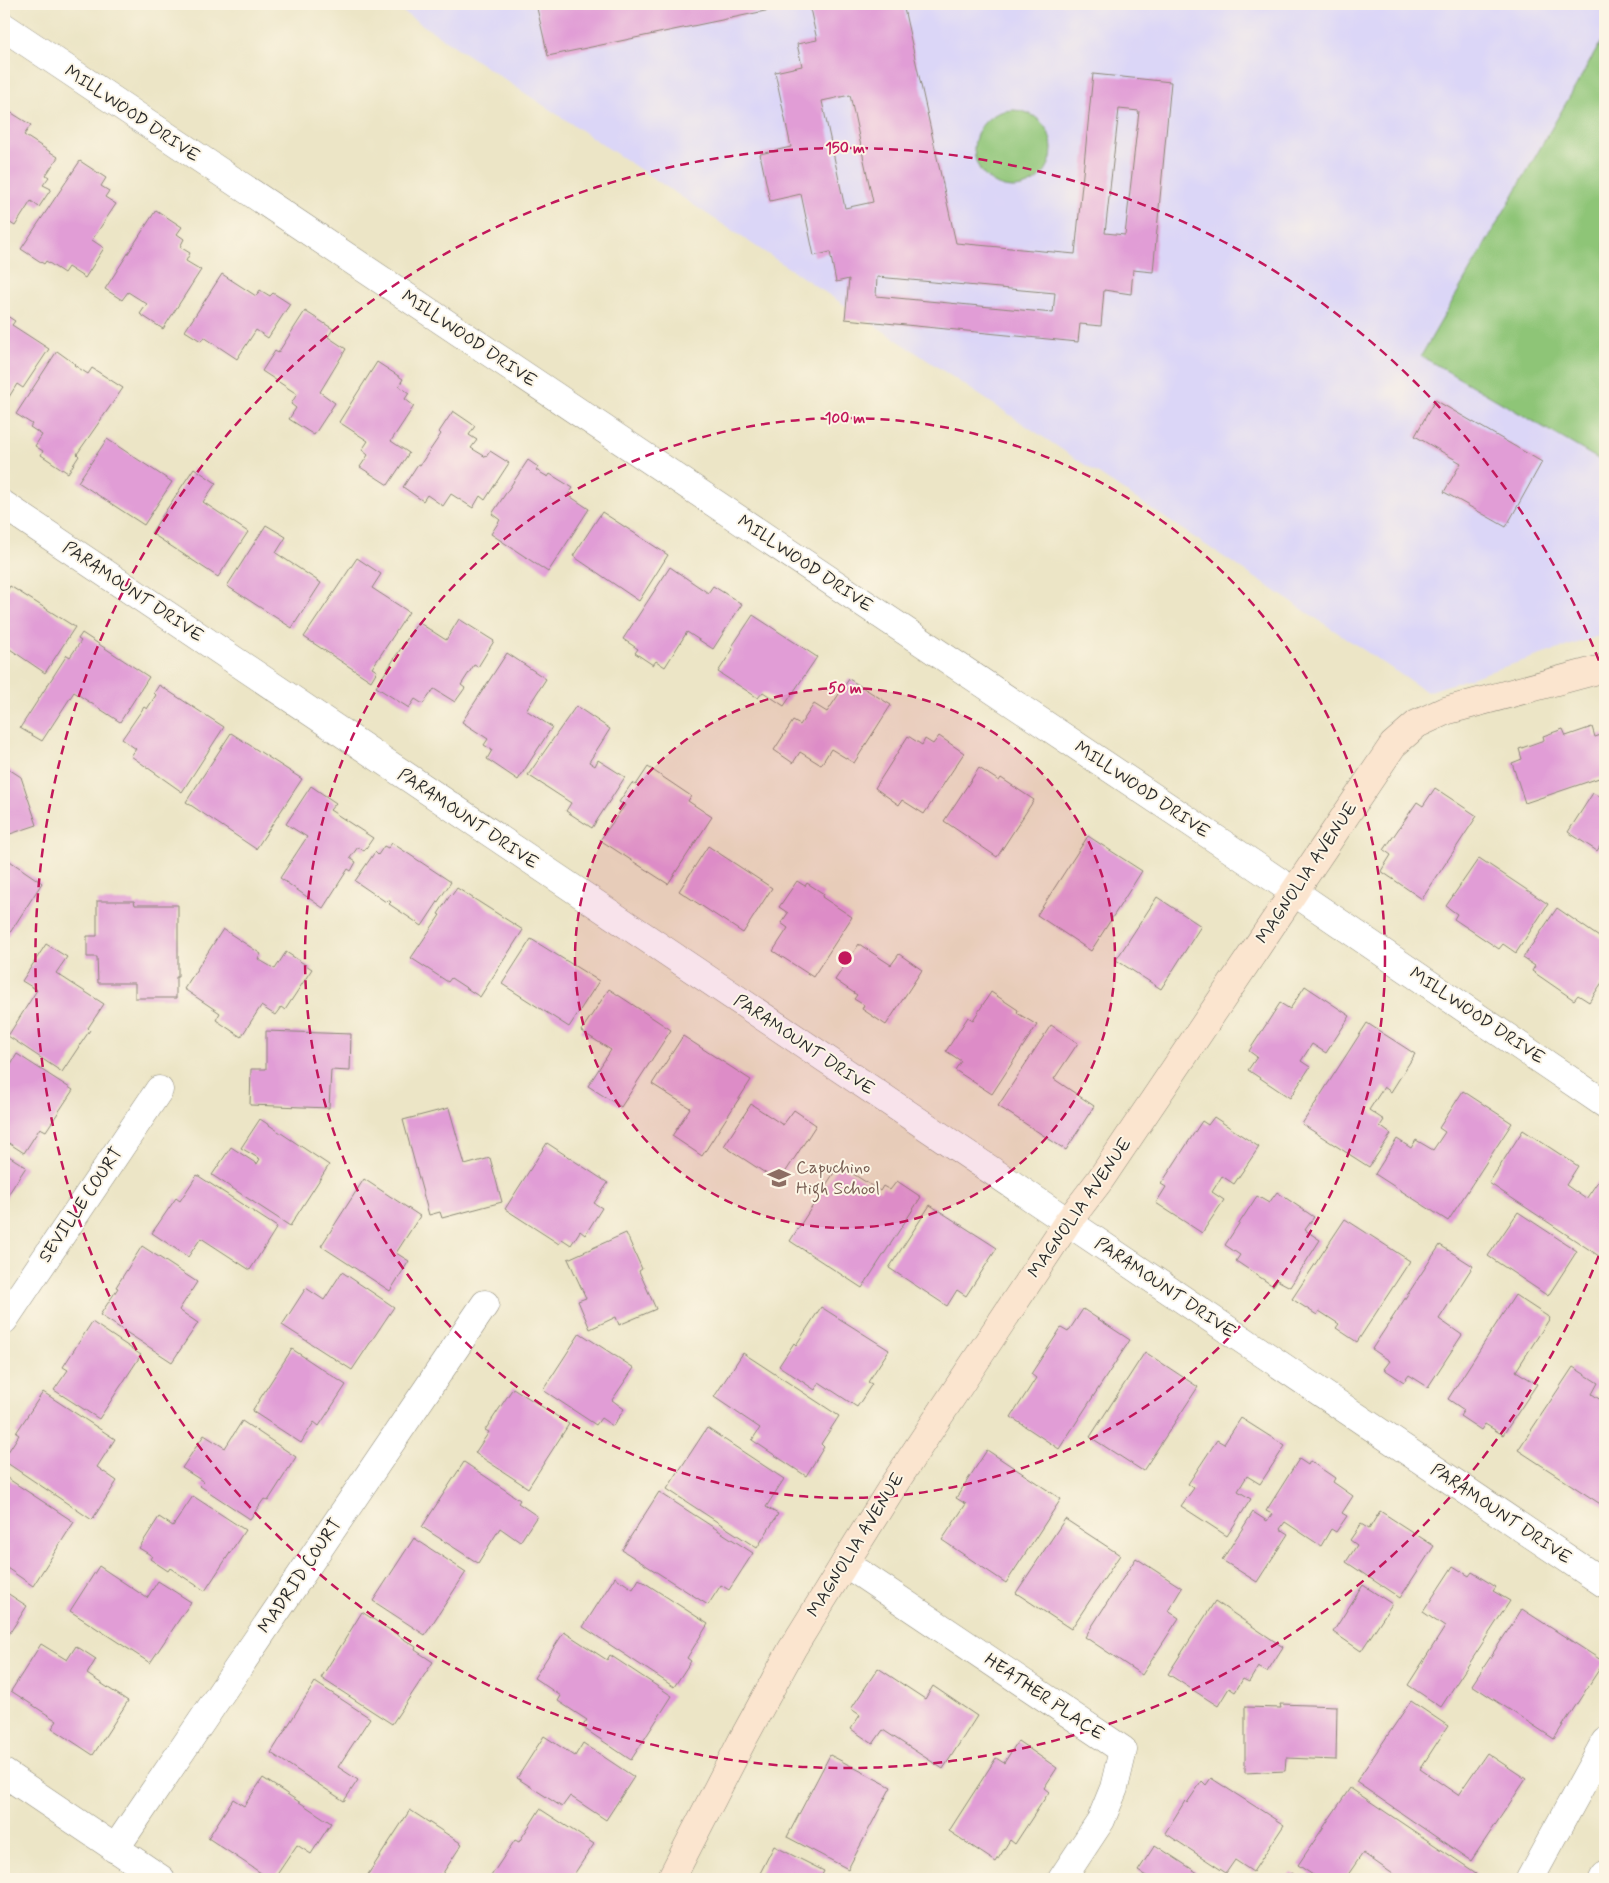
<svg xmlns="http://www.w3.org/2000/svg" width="1609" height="1883" viewBox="0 0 1609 1883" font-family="Mynerve,sans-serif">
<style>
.built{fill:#dbd6f7}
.green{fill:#8ec577;stroke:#5c7851}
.building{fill:#e19dd6;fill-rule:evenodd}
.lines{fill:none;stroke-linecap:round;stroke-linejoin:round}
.minor-casing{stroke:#8c8878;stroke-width:29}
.tertiary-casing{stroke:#8c8878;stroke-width:29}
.secondary-casing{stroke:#8c8878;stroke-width:29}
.minor{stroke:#fff;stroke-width:28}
.tertiary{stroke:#fff;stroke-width:28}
.secondary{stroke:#fbe5cf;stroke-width:28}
.ring{fill:none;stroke:#c2185b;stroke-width:2.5;stroke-dasharray:9 6}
.labels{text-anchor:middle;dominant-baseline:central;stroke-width:4;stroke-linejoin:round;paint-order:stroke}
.street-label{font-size:18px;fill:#2b2b2b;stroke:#fcf5e5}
.education-label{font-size:18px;fill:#785e54;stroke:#fcf5e5;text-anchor:start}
.centre{fill:#c2185b;stroke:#fcf5e5;stroke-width:2.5}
.ring-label{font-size:15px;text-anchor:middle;font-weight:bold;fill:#c2185b;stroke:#fcf5e5;stroke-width:4;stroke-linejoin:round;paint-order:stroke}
</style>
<rect width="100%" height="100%" fill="#fcf5e5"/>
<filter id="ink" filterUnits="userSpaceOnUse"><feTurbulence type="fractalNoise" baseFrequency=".02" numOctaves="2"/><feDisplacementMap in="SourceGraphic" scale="10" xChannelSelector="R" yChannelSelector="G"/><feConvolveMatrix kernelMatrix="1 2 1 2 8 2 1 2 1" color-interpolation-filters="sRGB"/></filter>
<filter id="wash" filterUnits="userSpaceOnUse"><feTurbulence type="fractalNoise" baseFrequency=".0096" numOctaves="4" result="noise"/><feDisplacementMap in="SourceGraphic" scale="20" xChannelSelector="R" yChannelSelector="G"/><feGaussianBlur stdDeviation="1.12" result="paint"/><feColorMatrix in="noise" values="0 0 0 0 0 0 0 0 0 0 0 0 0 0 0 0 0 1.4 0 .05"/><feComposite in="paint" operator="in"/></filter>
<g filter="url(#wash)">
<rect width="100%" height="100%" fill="#ece5c6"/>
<polygon class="built" points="391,4 1605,4 1605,634 1427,692"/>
<g class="green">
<polygon points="1605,35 1605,463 1421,356"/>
<circle cx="1013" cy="149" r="39"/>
</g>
<g id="blocks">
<g class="building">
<polygon points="536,4 794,4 794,5 548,56"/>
<path d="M809,4H903L956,243L1075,254L1093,74L1171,82L1153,272L1133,270L1131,294L1104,290L1101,326L1080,324L1078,342L845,319L849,279L836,282L830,252L814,256L801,194L770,201L760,154L791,147L775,72L802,66L797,44L817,40ZM850,95L873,202L845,208L822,101ZM1119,109L1139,111L1125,235L1105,233ZM877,277L1055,293L1053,313L876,296Z"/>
<polygon points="7,110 31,125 24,135 58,157 46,175 49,177 43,185 51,189 39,207 31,201 15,226 4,219 4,114"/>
<polygon points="80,161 106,178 101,186 109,191 105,197 116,204 92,240 104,248 85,278 68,267 64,273 46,261 44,264 21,249"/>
<polygon points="156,210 182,227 177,234 184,239 180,247 190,253 186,261 201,270 163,329 140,314 147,304 128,292 122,300 105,289"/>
<polygon points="222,274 256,296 260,290 270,296 273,293 290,304 268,338 256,330 237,359 204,337 201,341 185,331"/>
<polygon points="305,311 333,329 328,337 346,349 320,392 335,403 314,435 289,419 296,408 291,404 297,394 262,371 275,351 278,353"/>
<polygon points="4,314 15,321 12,325 49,349 23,388 17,384 4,405"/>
<polygon points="57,351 75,364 74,365 88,374 92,368 123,388 77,454 79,456 68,473 41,455 43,451 35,446 42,435 30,427 32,424 16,414"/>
<polygon points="377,362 403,379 399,386 409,393 405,399 414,406 391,441 409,453 388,485 360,467 368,455 362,450 368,441 339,422"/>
<polygon points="1435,400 1542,462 1506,527 1444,492 1461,463 1415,436"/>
<polygon points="453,411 475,426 469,435 477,440 471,448 486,457 490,451 509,463 485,500 480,496 473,508 451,494 443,506 427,495 423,501 403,487 418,464 420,465 441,434 439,432"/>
<polygon points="107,439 172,482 144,525 78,482"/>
<polygon points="528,460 538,467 536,470 548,477 550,474 573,488 568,495 589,509 548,572 491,534 500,520 492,514"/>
<polygon points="194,468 216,483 203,502 248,532 218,577 151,533"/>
<polygon points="602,512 668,555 639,601 573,556"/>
<polygon points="266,525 286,537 276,553 321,583 292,628 227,586"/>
<polygon points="357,558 381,574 372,588 409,612 372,668 377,671 371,681 304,637"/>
<polygon points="670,567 708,593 713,586 742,604 713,649 687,632 665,667 656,661 653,665 635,653 638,649 623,639"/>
<polygon points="10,586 75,627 45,673 4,645 4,595"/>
<polygon points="753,615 817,657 784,706 763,692 758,698 718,672 733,649 731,648"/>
<polygon points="459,619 494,641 478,667 474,665 461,685 465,688 455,702 434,689 423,704 415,699 409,708 376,687 418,622 446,640"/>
<polygon points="82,633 149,677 120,722 74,692 42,741 20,728 67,655 70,657 81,641 78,639"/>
<polygon points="507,653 546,679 526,710 552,727 518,780 487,759 492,750 484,745 488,739 462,722"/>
<polygon points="849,679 891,705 854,763 831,749 821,765 800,752 793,763 774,750 793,721 800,725 814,704 827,712"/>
<polygon points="159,685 224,727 182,792 131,756 136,749 122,739 144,707 147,709 156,695 154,693"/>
<polygon points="576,706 610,729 589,762 595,766 598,760 625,777 592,828 566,811 571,803 528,775"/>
<polygon points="1592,727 1595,737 1604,734 1605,738 1605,776 1525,803 1512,763 1522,759 1519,749 1544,740 1543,736 1563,729 1566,736"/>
<polygon points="231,733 302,779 256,849 186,802"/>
<polygon points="908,736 922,745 925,739 933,744 939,736 964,753 924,814 902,800 899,805 875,788"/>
<polygon points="4,766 21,777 37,825 4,836"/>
<polygon points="648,767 691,796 688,801 712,817 668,884 600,840 625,805 619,802 632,783 636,785"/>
<polygon points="979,768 999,781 1001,778 1034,800 997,857 944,821"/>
<polygon points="311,786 336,803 330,810 373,838 364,851 358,847 350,858 356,862 351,871 348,869 323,908 280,878 307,837 286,824"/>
<polygon points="1435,788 1477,816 1422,899 1381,871 1391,855 1384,850 1417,802 1423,806"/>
<polygon points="1593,793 1604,799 1605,797 1605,838 1597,851 1568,832"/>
<polygon points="1088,836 1142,871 1091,951 1037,915"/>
<polygon points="392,843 451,882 422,926 389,904 391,902 388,900 386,902 355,881 375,852 378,855 384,846 388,848"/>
<polygon points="708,846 772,888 743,933 679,891"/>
<polygon points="4,857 42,883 4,942"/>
<polygon points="1479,858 1548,904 1516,953 1503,944 1499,949 1454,919 1457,914 1446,906"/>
<polygon points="797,881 805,886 807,883 824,894 822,897 852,917 813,977 773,951 788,928 781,923 788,913 779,907"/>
<polygon points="457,888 523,930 480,997 451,978 448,982 411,958 440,915 438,914 451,894 452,895"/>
<polygon points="1157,897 1201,926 1161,989 1116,960"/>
<polygon points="97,901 134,901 135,905 178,905 178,977 176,977 176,998 135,998 135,983 98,983 97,957 87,957 87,936 97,936"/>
<polygon points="1557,908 1605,941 1605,978 1589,1002 1578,995 1574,1000 1532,971 1535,966 1523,958"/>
<polygon points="223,929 261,954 258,959 275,969 286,952 312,969 285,1010 281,1007 275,1015 261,1006 241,1037 216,1020 220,1013 184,989"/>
<polygon points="531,939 599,981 569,1027 502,984"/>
<polygon points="46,944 67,957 56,973 104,1004 88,1028 90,1030 62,1072 8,1036 37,990 22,981"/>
<polygon points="859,944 891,965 899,954 922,970 886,1025 862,1009 864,1005 854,999 857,995 835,980"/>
<polygon points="1305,986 1350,1016 1326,1053 1312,1044 1301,1061 1310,1067 1290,1098 1248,1070 1257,1057 1249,1051 1280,1003 1290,1009"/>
<polygon points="609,989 671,1030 621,1107 588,1086 611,1050 581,1031"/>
<polygon points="991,992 1018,1010 1017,1013 1037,1025 992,1094 955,1070 961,1061 946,1051 968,1017 973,1020"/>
<polygon points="1367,1023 1415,1054 1391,1092 1384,1087 1369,1110 1384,1120 1380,1126 1391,1134 1369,1167 1302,1124"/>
<polygon points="1051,1025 1078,1043 1054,1079 1094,1106 1066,1150 998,1106"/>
<polygon points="266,1031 351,1034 350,1071 331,1070 329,1108 250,1105 251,1069 266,1069"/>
<polygon points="683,1036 751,1080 702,1156 672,1136 690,1108 652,1084"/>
<polygon points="17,1054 73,1090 46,1131 40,1128 24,1153 4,1140 4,1075"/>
<polygon points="1463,1091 1512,1123 1448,1221 1375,1174 1397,1139 1411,1148 1416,1140 1433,1150 1445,1132 1439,1128"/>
<polygon points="751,1104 783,1125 794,1110 816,1125 779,1182 724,1146"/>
<polygon points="449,1108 465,1165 490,1158 502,1202 442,1218 440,1212 429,1215 403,1120"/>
<polygon points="1214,1117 1259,1147 1234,1184 1222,1176 1212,1192 1224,1200 1202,1233 1156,1203 1166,1187 1161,1184 1202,1121 1208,1125"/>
<polygon points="260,1119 329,1165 290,1226 212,1175 231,1147 257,1164 260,1159 241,1148"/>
<polygon points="1523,1130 1578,1166 1566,1185 1586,1199 1599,1180 1605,1184 1605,1260 1489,1183"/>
<polygon points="547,1143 608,1183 594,1203 602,1208 585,1235 580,1231 571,1245 562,1239 559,1244 505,1209"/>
<polygon points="4,1153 26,1167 4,1201"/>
<polygon points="839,1165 880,1191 883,1186 890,1190 897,1181 921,1197 862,1288 790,1241"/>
<polygon points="197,1175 277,1227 250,1270 201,1238 188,1257 152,1233 176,1198 180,1201"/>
<polygon points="364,1179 420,1216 396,1253 409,1261 390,1291 321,1246"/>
<polygon points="1277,1192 1314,1217 1305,1230 1320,1240 1290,1287 1277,1280 1273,1286 1236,1261 1240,1255 1225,1245 1257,1196 1269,1203"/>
<polygon points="930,1205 997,1248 966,1296 957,1290 947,1306 889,1268"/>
<polygon points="1518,1212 1577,1251 1548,1296 1488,1256"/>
<polygon points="1345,1219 1410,1261 1357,1342 1336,1328 1339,1324 1319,1311 1317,1315 1292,1299"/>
<polygon points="626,1233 642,1269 639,1271 656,1309 619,1325 616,1317 590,1329 578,1301 586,1298 568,1259"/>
<polygon points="1440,1245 1473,1266 1439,1319 1462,1335 1428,1387 1409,1375 1404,1382 1384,1369 1390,1361 1372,1349"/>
<polygon points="142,1246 197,1282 179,1310 198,1323 172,1362 100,1315 118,1288 116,1287"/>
<polygon points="342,1272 394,1307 352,1370 282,1325 306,1288 324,1300"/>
<polygon points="1515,1295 1550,1318 1516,1371 1537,1384 1503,1435 1485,1424 1481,1430 1460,1416 1464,1410 1448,1399"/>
<polygon points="821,1307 889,1350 868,1382 872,1384 857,1407 819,1382 815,1390 779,1366 794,1343 796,1345"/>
<polygon points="1083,1309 1130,1340 1059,1449 1011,1417 1036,1378 1031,1374 1061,1328 1068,1332"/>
<polygon points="92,1322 141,1355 99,1419 54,1390 68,1370 63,1367"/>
<polygon points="580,1333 634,1368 612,1400 624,1409 613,1426 601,1418 596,1425 543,1390"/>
<polygon points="292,1349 346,1385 319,1426 314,1422 301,1443 252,1411"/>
<polygon points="1145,1352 1198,1387 1143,1471 1090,1437"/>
<polygon points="743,1353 839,1416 821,1444 824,1447 806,1476 752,1440 760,1428 714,1397"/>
<polygon points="1573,1367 1598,1383 1592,1394 1605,1403 1605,1507 1518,1450"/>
<polygon points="513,1388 569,1424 528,1488 475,1453 489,1432 485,1430"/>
<polygon points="43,1392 115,1439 97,1467 117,1481 92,1520 4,1461 4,1458 19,1435 16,1433"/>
<polygon points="1241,1418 1285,1446 1260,1484 1247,1476 1238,1491 1251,1499 1227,1536 1181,1506 1194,1488 1188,1484 1217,1440 1224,1444"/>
<polygon points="242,1421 296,1457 268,1501 264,1499 250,1519 200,1486 204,1482 182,1468 204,1435 225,1448"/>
<polygon points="707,1428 784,1479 766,1507 778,1514 757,1548 667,1489"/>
<polygon points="987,1450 1061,1499 1006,1583 942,1540 966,1504 956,1498"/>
<polygon points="1299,1459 1308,1465 1310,1461 1335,1478 1333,1482 1353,1496 1342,1513 1347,1516 1336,1532 1331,1529 1321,1546 1285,1522 1280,1529 1288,1534 1257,1582 1222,1560 1253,1512 1267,1521 1272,1514 1266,1511"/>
<polygon points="464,1462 520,1500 518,1503 537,1516 520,1542 500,1528 478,1563 422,1527"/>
<polygon points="4,1476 74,1522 33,1586 4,1566"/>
<polygon points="659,1492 753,1553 729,1590 721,1585 708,1605 622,1550"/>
<polygon points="193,1496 245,1530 205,1591 170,1568 168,1571 150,1559 152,1556 139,1548 159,1517 173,1526"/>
<polygon points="1380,1511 1434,1546 1400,1598 1346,1562 1357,1545 1350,1540 1361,1524 1369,1529"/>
<polygon points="1065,1519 1120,1555 1071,1629 1016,1593"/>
<polygon points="414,1538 466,1572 425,1635 373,1601"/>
<polygon points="1136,1558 1182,1588 1168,1611 1179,1618 1142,1675 1085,1637"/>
<polygon points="99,1566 147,1598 158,1581 191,1602 150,1663 70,1611"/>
<polygon points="1453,1566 1469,1576 1472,1572 1496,1587 1493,1591 1510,1601 1441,1707 1408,1685 1445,1627 1423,1612"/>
<polygon points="615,1577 633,1589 639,1579 708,1624 687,1658 691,1661 674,1687 583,1627"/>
<polygon points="1363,1585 1392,1604 1361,1651 1333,1632"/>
<polygon points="4,1591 27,1606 4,1642"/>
<polygon points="1215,1601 1283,1647 1267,1672 1258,1667 1249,1682 1243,1679 1235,1692 1229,1688 1218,1706 1168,1674"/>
<polygon points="1522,1609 1604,1662 1554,1739 1472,1685"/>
<polygon points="362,1612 416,1647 415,1650 433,1662 392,1724 321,1678"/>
<polygon points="564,1632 607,1660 610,1655 672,1696 631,1760 582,1727 587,1720 558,1701 561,1696 534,1678"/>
<polygon points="41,1644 67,1660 76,1646 96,1659 87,1674 128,1701 93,1755 52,1728 57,1721 11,1691"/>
<polygon points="878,1668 925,1699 933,1686 977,1716 943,1769 883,1730 873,1744 851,1729 860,1715 851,1709"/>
<polygon points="315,1682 370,1718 338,1767 358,1780 344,1801 271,1753"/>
<polygon points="1411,1701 1448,1726 1420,1769 1458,1795 1487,1753 1526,1779 1471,1861 1356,1782"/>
<polygon points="1280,1704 1337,1706 1336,1760 1286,1758 1285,1771 1245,1773 1245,1707 1281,1708"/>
<polygon points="544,1736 575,1756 583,1743 634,1777 606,1820 570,1796 562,1807 517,1778"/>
<polygon points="1018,1741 1057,1768 1044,1788 1049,1792 1015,1844 1010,1840 996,1862 949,1831 996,1758 1004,1763"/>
<polygon points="830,1755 891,1787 848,1869 787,1837"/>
<polygon points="263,1778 331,1823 311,1854 297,1845 274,1879 270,1879 208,1838 233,1799 244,1806"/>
<polygon points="1211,1778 1284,1825 1253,1872 1235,1860 1226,1873 1165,1833 1185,1801 1187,1803 1202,1781 1206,1785"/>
<polygon points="1350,1788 1476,1873 1472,1879 1400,1879 1363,1853 1345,1879 1319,1879 1298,1865"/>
<polygon points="540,1809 594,1844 571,1879 489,1879 515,1840 519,1842"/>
<polygon points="410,1810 462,1844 439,1879 365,1879"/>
<polygon points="1155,1845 1207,1879 1151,1879 1138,1871"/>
<polygon points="774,1846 824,1871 820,1879 757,1879"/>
<polygon points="1291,1873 1300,1879 1287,1879"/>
</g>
</g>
</g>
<g filter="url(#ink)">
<use href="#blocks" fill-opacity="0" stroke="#8c8878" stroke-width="1"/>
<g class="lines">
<defs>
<g id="minor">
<polyline points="4,27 1253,864 1605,1104"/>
<polyline points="4,505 1605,1584"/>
<polyline points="4,1320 159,1090"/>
<polyline points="845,1563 1123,1750 1114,1788 1101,1820 1062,1879"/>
<polyline points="4,1773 161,1879"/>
<polyline points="115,1849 485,1304"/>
</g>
<g id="tertiary">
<polyline points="1530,1879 1605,1742"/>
<polyline points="1603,1879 1605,1876"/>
</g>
<polyline id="secondary" points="671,1879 743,1739 792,1649 845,1563 896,1481 1067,1223 1100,1180 1393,745 1417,724 1445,711 1605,668"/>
</defs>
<use href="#minor" class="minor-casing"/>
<use href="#tertiary" class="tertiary-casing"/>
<use href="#secondary" class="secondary-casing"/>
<use href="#minor" class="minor"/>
<use href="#tertiary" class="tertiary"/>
<use href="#secondary" class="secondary"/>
</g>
</g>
<circle cx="845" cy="958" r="270" fill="#c2185b" fill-opacity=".12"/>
<g class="ring">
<circle cx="845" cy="958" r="270"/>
<circle cx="845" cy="958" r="540"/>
<path d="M1604 1242A810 810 0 1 1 1604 674"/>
</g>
<defs>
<symbol id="school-bare" viewBox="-9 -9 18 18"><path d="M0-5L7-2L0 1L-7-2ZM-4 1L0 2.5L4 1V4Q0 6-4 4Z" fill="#8d6e63" stroke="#fcf5e5" stroke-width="2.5" paint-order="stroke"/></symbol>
</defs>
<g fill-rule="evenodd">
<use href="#school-bare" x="763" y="1162" width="32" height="32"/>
</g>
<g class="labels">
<g class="street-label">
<text transform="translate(132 114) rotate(34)">MILLWOOD DRIVE</text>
<text transform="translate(469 339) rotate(34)">MILLWOOD DRIVE</text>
<text transform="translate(805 564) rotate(34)">MILLWOOD DRIVE</text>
<text transform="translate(133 592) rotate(34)">PARAMOUNT DRIVE</text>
<text transform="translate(1142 790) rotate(34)">MILLWOOD DRIVE</text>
<text transform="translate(468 819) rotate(34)">PARAMOUNT DRIVE</text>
<text transform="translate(1307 873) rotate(-56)">MAGNOLIA AVENUE</text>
<text transform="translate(1477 1016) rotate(34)">MILLWOOD DRIVE</text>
<text transform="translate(804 1045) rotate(34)">PARAMOUNT DRIVE</text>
<text transform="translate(81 1205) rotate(-56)">SEVILLE COURT</text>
<text transform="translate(1080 1208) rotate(-55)">MAGNOLIA AVENUE</text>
<text transform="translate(1165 1288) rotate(34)">PARAMOUNT DRIVE</text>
<text transform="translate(1501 1514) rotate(34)">PARAMOUNT DRIVE</text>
<text transform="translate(856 1545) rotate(-58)">MAGNOLIA AVENUE</text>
<text transform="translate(300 1576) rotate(-56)">MADRID COURT</text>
<text transform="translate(1044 1697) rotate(34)">HEATHER PLACE</text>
</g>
<g class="education-label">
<text x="796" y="1168">Capuchino<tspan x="796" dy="21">High School</tspan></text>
</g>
</g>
<circle cx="845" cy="958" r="8" class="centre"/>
<g class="ring-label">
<text x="845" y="153">150 m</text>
<text x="845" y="423">100 m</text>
<text x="845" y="693">50 m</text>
</g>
<rect width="1609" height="1883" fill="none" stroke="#fcf5e5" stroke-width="20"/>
</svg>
